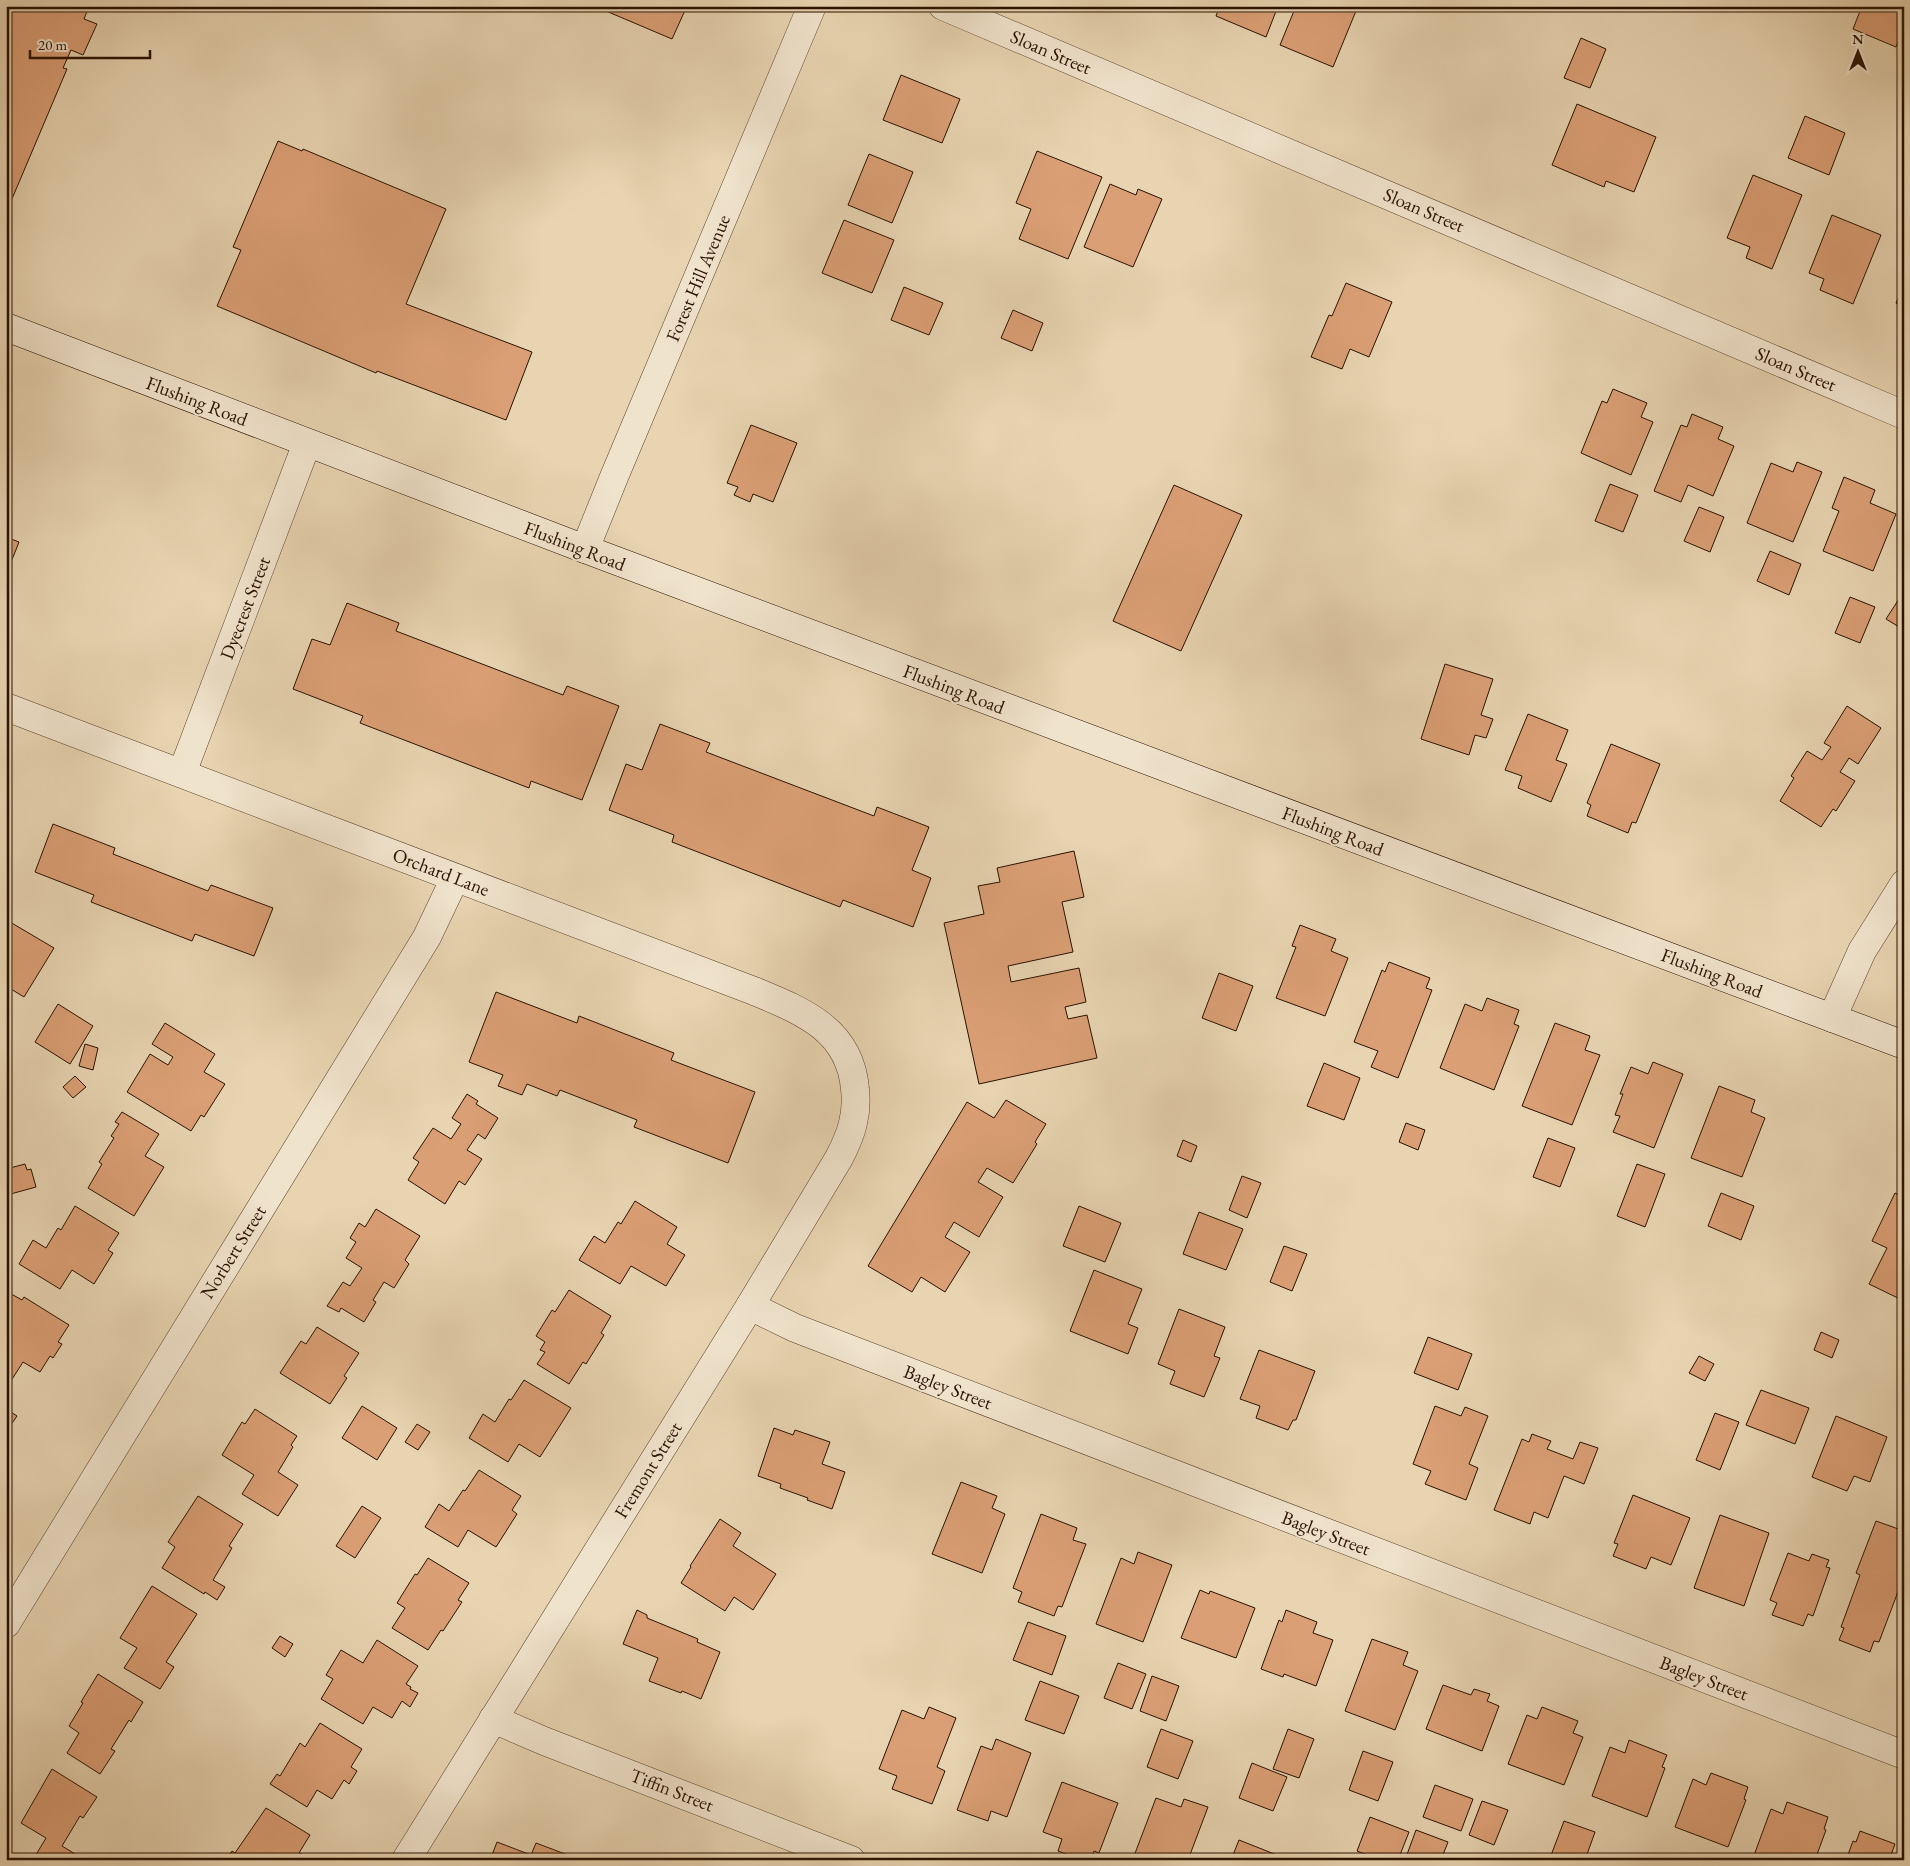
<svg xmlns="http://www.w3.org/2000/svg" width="1910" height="1866" viewBox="0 0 1910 1866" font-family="'EB Garamond',serif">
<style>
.building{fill:#db9f75;stroke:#291100}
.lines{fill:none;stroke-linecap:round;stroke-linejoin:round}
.minor-casing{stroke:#59422c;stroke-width:29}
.secondary-casing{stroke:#291100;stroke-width:29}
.minor{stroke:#f0e3cc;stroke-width:28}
.secondary{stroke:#f0e3cc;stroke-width:28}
.labels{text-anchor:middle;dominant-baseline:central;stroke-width:4;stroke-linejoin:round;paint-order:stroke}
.street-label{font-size:19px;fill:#291100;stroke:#f0e3cc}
</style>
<rect width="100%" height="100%" fill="#e8d4b1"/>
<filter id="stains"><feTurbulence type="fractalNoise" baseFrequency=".004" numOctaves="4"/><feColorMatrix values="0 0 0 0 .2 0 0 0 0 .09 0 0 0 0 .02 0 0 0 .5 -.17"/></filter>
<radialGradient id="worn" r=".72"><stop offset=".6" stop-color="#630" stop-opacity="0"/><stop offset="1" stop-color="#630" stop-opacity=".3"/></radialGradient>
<g class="building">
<polygon points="6,6 89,6 84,19 97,24 83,55 71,50 63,68 67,69 6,213"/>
<polygon points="599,6 687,6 672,39 606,11 607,10"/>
<polygon points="1220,6 1278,6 1266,37 1216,16"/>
<polygon points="1296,6 1358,6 1333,67 1280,45"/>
<polygon points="1862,6 1904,6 1904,29 1896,47 1853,29"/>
<polygon points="1581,38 1606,49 1590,88 1564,78"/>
<polygon points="901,75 960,99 942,143 883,120"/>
<polygon points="1577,104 1656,137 1634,192 1606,181 1604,187 1552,165"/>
<polygon points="1805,116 1845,133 1829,175 1788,158"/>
<polygon points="278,141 302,151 303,149 446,209 406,304 532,352 506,420 377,371 376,373 217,306 241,250 233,247"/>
<polygon points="1037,151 1102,177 1068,259 1019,239 1031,209 1016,203"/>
<polygon points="869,154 913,172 892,223 848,205"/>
<polygon points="1753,175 1802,195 1772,269 1746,258 1750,247 1727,238"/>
<polygon points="1110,184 1136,195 1138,189 1162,199 1133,267 1084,247"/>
<polygon points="1832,215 1881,235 1853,304 1820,290 1824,279 1809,273"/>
<polygon points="844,220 894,240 872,293 822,273"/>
<polygon points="1346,283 1392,302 1369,357 1350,349 1342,369 1311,357 1329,315 1332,316"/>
<polygon points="1904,285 1904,307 1896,303"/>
<polygon points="904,287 943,303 929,335 891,320"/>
<polygon points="1013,310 1043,323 1032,351 1001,338"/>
<polygon points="1613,389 1647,403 1641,417 1653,422 1631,475 1581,453 1602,401 1607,403"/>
<polygon points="1692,414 1723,427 1718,439 1734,446 1713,496 1688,485 1681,502 1654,491 1681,425 1687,427"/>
<polygon points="751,425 797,443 773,502 753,494 750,502 734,495 738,487 727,483"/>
<polygon points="1797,462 1822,472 1793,542 1747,523 1771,463 1793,472"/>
<polygon points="1844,477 1875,490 1870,503 1896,514 1873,571 1823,551 1839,511 1832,508"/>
<polygon points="1610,484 1638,495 1623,532 1595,521"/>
<polygon points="1174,485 1242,515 1181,651 1113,621"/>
<polygon points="1699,507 1724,517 1710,552 1684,541"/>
<polygon points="6,537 19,542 6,575"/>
<polygon points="1770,551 1801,564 1789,595 1757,581"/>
<polygon points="1850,597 1875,607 1860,643 1835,633"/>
<polygon points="1899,599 1904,602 1904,630 1886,619"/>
<polygon points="347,603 399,623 396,631 563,695 567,686 619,706 582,800 531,781 529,788 360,723 363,716 293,689 312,639 330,645"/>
<polygon points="1445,664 1493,679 1481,715 1493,719 1486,738 1475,735 1469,755 1421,739"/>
<polygon points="1847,706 1881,728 1858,764 1849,758 1840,772 1855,781 1836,811 1833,809 1821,827 1780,801 1794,778 1791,776 1807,751 1822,760 1831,747 1824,743"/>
<polygon points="1528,714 1568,730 1556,760 1567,764 1551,802 1518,788 1522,776 1505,770"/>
<polygon points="660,724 710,743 706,752 874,816 877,807 929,827 912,870 931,878 913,927 843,900 840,907 672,842 674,835 609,810 626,764 642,770"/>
<polygon points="1611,744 1660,764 1636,823 1632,822 1628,833 1587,816 1591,805 1587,803"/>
<polygon points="53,824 115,848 113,854 208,891 211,885 273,908 254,956 195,934 192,941 91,902 94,895 35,872"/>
<polygon points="1074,851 1084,897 1062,902 1073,952 1008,966 1011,982 1079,968 1086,1002 1065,1007 1068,1019 1087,1015 1097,1058 979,1084 944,923 984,914 978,886 1000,882 997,868"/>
<polygon points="10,922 54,948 24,997 6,986 6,928"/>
<polygon points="1300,925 1336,939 1331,951 1348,958 1325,1016 1276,998 1296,947 1292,946"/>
<polygon points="1389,962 1430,978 1426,988 1432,990 1398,1078 1371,1067 1378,1051 1354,1042 1382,970 1385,972"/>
<polygon points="1219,973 1253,986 1236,1031 1202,1018"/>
<polygon points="496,992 577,1023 579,1016 674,1053 671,1060 755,1092 728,1163 634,1127 637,1120 560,1090 557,1096 527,1084 522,1095 498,1086 503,1075 469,1062"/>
<polygon points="1487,998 1519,1010 1514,1024 1519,1026 1494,1090 1440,1068 1465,1004 1482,1011"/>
<polygon points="58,1004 93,1026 70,1064 35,1042"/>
<polygon points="165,1023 215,1054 204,1072 225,1084 204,1117 201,1115 191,1131 127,1092 150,1054 168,1065 173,1057 152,1044"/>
<polygon points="1555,1023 1590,1036 1585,1050 1600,1055 1572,1125 1522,1106"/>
<polygon points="85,1044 98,1048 93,1070 79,1066"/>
<polygon points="1653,1062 1683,1074 1654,1148 1613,1132 1620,1116 1615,1115 1623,1094 1620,1094 1631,1067 1648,1074"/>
<polygon points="1324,1063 1360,1078 1344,1120 1307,1106"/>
<polygon points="75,1076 86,1087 73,1098 63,1087"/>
<polygon points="1719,1086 1755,1100 1751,1112 1765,1118 1742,1177 1691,1158"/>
<polygon points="467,1094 478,1101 476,1104 498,1118 485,1139 478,1134 467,1150 482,1159 465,1185 459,1181 445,1204 408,1180 419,1162 413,1158 433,1128 451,1139 461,1124 452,1118"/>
<polygon points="1006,1100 1046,1124 1035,1142 1037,1144 1013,1183 987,1168 978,1182 1003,1197 979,1237 954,1222 945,1237 970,1252 945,1292 921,1277 912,1292 868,1266 967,1102 994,1118"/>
<polygon points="122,1112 159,1134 145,1156 164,1167 134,1216 88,1188 102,1164 99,1162 114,1138 111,1136 119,1124 115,1122"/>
<polygon points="1406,1123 1425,1130 1418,1150 1399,1142"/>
<polygon points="1548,1138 1575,1148 1560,1187 1533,1177"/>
<polygon points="1183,1140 1197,1146 1191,1162 1177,1156"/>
<polygon points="25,1164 27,1170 31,1169 36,1187 7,1195 6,1177 12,1176 10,1168"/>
<polygon points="1637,1164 1665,1174 1645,1227 1617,1216"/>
<polygon points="1242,1176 1261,1183 1247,1218 1229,1210"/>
<polygon points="1721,1193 1754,1206 1741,1240 1708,1226"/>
<polygon points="1895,1193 1904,1197 1904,1296 1902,1300 1869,1284 1887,1248 1872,1241"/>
<polygon points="635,1201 677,1227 667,1244 685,1255 666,1286 631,1266 620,1284 579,1260 594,1236 605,1243 618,1222 621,1224"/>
<polygon points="75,1206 119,1233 108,1250 113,1253 94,1284 72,1270 60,1289 19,1264 33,1240 46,1248 58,1228 61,1230"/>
<polygon points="1079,1206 1121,1223 1105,1262 1063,1246"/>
<polygon points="376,1209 420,1236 405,1260 409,1264 394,1288 384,1282 373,1300 376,1302 364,1322 341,1308 339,1312 327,1306 343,1282 350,1286 362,1268 346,1258 356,1242 350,1238 359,1223 365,1227"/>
<polygon points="1199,1212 1243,1229 1226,1270 1183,1254"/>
<polygon points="1284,1246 1307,1254 1292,1291 1270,1282"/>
<polygon points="1094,1270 1142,1289 1128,1324 1138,1328 1128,1354 1070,1331"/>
<polygon points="569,1290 611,1316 601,1333 604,1335 586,1364 583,1362 569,1384 537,1364 545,1352 540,1350 545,1342 536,1336 552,1310 555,1312"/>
<polygon points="6,1291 22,1300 24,1297 69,1325 58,1342 62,1344 53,1358 50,1356 40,1372 23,1362 9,1384 6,1383 6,1320 8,1318 6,1317"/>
<polygon points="1179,1309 1225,1327 1214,1356 1220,1358 1204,1397 1170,1384 1175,1371 1158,1364"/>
<polygon points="317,1327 359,1353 344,1376 347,1378 330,1404 280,1373 301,1341 306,1344"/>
<polygon points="1821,1332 1839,1340 1832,1358 1814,1350"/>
<polygon points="1428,1337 1472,1354 1458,1390 1414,1373"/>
<polygon points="1259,1350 1315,1371 1296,1420 1293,1420 1288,1430 1256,1418 1260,1406 1240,1399"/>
<polygon points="1699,1356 1714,1364 1705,1381 1689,1373"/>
<polygon points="524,1380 571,1408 540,1457 519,1444 508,1462 469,1438 483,1414 495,1422 509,1399 511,1400"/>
<polygon points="1761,1390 1809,1408 1795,1444 1746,1425"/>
<polygon points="362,1406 397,1428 377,1460 342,1438"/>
<polygon points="1435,1406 1461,1416 1465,1407 1488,1416 1469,1464 1478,1468 1466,1500 1425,1484 1431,1471 1413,1464"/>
<polygon points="6,1409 17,1416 6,1432 9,1434 6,1439"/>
<polygon points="255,1409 297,1436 291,1445 293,1447 278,1472 298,1485 278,1516 242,1494 254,1475 222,1455 242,1422 245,1424"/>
<polygon points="1715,1413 1739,1422 1720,1470 1696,1460"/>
<polygon points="1836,1416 1887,1437 1870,1482 1854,1476 1847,1491 1812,1477"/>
<polygon points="417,1424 430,1432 418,1450 405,1442"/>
<polygon points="774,1428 793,1435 795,1430 830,1442 822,1464 845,1472 832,1509 807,1500 808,1498 780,1488 781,1484 758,1476"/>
<polygon points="1532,1434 1551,1441 1547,1449 1573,1459 1580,1442 1598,1448 1584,1484 1564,1476 1548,1518 1534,1512 1530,1524 1494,1510 1522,1439 1529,1442"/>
<polygon points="479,1470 521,1496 512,1510 517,1514 496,1547 468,1530 458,1547 425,1527 439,1504 449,1511 463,1490 465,1491"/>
<polygon points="961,1482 997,1496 992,1508 1005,1514 982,1573 932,1554"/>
<polygon points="1633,1495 1690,1518 1671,1565 1651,1557 1646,1569 1613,1556 1618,1544 1614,1543"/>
<polygon points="198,1496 243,1524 229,1546 232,1548 213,1580 225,1587 217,1600 205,1592 204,1594 162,1568 175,1547 168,1542"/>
<polygon points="362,1506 381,1518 355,1558 336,1546"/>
<polygon points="1041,1514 1077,1528 1073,1540 1086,1544 1062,1607 1058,1606 1054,1616 1018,1602 1022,1592 1013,1588"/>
<polygon points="1720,1515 1769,1533 1744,1606 1694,1588"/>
<polygon points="720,1519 741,1533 733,1546 776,1574 753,1610 734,1597 725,1611 681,1583 691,1567 690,1566"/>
<polygon points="1876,1521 1904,1531 1904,1587 1903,1590 1899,1589 1879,1642 1874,1641 1870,1652 1839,1640 1844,1628 1841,1627 1860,1575 1856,1573"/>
<polygon points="1138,1552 1172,1565 1143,1642 1096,1624 1121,1558 1134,1564"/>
<polygon points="1788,1553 1809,1561 1812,1554 1829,1560 1826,1567 1830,1568 1813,1616 1808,1614 1803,1626 1772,1615 1777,1603 1770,1600"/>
<polygon points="428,1558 469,1583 458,1600 462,1602 443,1631 441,1630 428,1650 392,1628 405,1608 397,1603 415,1574 417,1575"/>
<polygon points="152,1586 197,1614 166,1662 174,1667 160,1689 124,1668 137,1648 120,1638"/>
<polygon points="1200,1590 1209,1594 1210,1591 1255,1608 1236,1658 1181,1638"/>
<polygon points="637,1610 647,1615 647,1618 698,1639 697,1642 720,1652 701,1699 682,1691 681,1693 649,1681 658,1658 623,1644"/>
<polygon points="1286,1610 1317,1622 1313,1633 1333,1640 1316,1686 1284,1674 1283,1677 1261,1669 1279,1620 1282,1622"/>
<polygon points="1028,1622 1066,1636 1052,1675 1013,1660"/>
<polygon points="280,1636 293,1644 285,1657 272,1648"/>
<polygon points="1372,1639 1408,1652 1403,1665 1418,1671 1395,1730 1345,1711"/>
<polygon points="377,1640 418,1666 406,1684 411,1687 410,1689 418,1693 410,1707 402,1701 392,1718 373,1707 363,1724 321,1699 333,1679 326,1675 341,1650 363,1663"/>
<polygon points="1118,1663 1146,1674 1132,1709 1104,1698"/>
<polygon points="98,1674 143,1702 131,1722 129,1720 111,1749 115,1751 100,1774 67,1753 79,1733 69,1726 83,1703 81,1702"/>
<polygon points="1152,1676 1179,1686 1166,1721 1140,1711"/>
<polygon points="1040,1681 1079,1696 1064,1734 1025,1720"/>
<polygon points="1443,1685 1471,1695 1474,1689 1490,1694 1487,1701 1499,1706 1482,1751 1426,1729"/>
<polygon points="929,1707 956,1718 937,1767 945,1771 932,1804 892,1789 897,1776 879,1769 902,1710 924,1719"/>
<polygon points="1542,1707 1578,1721 1573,1733 1583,1737 1564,1785 1508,1764 1527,1715 1537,1719"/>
<polygon points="320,1723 362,1749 351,1767 357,1771 349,1784 344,1780 332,1799 317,1790 307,1807 270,1784 277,1774 280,1776 300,1743 305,1747"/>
<polygon points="1161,1729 1193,1741 1178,1779 1147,1767"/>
<polygon points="1288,1729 1314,1739 1299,1778 1273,1769"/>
<polygon points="996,1739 1031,1753 1007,1817 991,1811 988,1821 957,1810 981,1746 992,1750"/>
<polygon points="1629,1740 1667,1755 1662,1767 1665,1768 1647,1817 1592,1796 1610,1747 1625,1753"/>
<polygon points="1363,1751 1393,1762 1378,1801 1349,1790"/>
<polygon points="1252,1763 1287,1777 1273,1811 1239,1798"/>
<polygon points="52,1769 97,1797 83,1818 80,1816 62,1846 80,1857 79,1860 37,1860 34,1858 46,1838 21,1823"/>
<polygon points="1711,1773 1748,1787 1744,1799 1746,1800 1728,1847 1675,1827 1693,1779 1706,1785"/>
<polygon points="1062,1782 1118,1803 1099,1853 1094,1851 1091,1860 1081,1860 1058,1851 1062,1839 1043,1832"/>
<polygon points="1435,1785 1473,1799 1461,1831 1423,1817"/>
<polygon points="1156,1798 1181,1807 1184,1799 1208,1807 1188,1860 1145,1860 1134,1856"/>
<polygon points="1482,1801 1508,1810 1494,1845 1469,1835"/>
<polygon points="1787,1802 1828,1817 1824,1829 1826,1830 1815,1860 1758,1860 1753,1858 1771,1809 1783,1814"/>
<polygon points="266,1808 310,1835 299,1853 302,1854 298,1860 226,1860 232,1851 235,1853"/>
<polygon points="1370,1817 1409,1832 1398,1860 1379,1860 1357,1851"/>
<polygon points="1564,1821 1595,1832 1585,1860 1555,1860 1550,1858"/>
<polygon points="1416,1830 1448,1842 1441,1860 1405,1860"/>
<polygon points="1860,1831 1895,1844 1891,1855 1903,1860 1846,1860 1853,1841 1856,1842"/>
<polygon points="1239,1840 1287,1859 1286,1860 1231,1860"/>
<polygon points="497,1842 531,1855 536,1843 581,1860 490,1860"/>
</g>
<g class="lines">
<defs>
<g id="minor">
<polyline points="943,6 1904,415"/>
<polyline points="585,549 614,477 812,6"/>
<path d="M6,707L754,991C802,1011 850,1029 855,1089C858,1115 851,1135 839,1158L750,1306L406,1860"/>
<polyline points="182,773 307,443"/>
<polyline points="1832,1018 1862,951 1904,884"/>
<polyline points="750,1306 795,1328 1904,1755"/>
<polyline points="6,1624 427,937 455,878"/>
<polyline points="493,1719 544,1741 851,1860"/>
</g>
<polyline id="secondary" points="6,327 585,549 1904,1045"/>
</defs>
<use href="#minor" class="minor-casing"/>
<use href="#secondary" class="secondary-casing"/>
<use href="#minor" class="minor"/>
<use href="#secondary" class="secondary"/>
</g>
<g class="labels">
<g class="street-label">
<text transform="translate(1051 52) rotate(23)">Sloan Street</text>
<text transform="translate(1424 210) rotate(23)">Sloan Street</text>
<text transform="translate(698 278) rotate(-67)">Forest Hill Avenue</text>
<text transform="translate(1796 369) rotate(23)">Sloan Street</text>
<text transform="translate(197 401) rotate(21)">Flushing Road</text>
<text transform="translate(575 546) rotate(21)">Flushing Road</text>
<text transform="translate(245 608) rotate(-69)">Dyecrest Street</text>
<text transform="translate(954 689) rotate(21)">Flushing Road</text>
<text transform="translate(1333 831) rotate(21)">Flushing Road</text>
<text transform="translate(441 872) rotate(21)">Orchard Lane</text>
<text transform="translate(1712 973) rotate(21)">Flushing Road</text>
<text transform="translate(233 1252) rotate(-58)">Norbert Street</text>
<text transform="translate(948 1387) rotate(21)">Bagley Street</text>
<text transform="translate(648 1470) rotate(-58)">Fremont Street</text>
<text transform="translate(1326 1533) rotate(21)">Bagley Street</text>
<text transform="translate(1704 1678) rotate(21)">Bagley Street</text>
<text transform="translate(672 1790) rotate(21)">Tiffin Street</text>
</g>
</g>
<rect width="1910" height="1866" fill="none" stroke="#e8d4b1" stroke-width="25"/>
<rect x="8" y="8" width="1895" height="1851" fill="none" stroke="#291100" stroke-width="2.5"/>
<rect x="12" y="12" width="1885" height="1841" fill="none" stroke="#291100"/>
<g transform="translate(1858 52)" stroke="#f0e3cc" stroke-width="4" paint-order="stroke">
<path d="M0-4L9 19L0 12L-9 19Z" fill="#291100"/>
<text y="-8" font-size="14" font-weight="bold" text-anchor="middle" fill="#291100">N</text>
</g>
<path d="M30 50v8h120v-8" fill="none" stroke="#291100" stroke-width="2.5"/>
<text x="38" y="50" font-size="15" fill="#291100" stroke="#f0e3cc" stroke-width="4" paint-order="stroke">20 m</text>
<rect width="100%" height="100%" filter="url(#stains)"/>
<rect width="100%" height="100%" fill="url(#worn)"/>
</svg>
